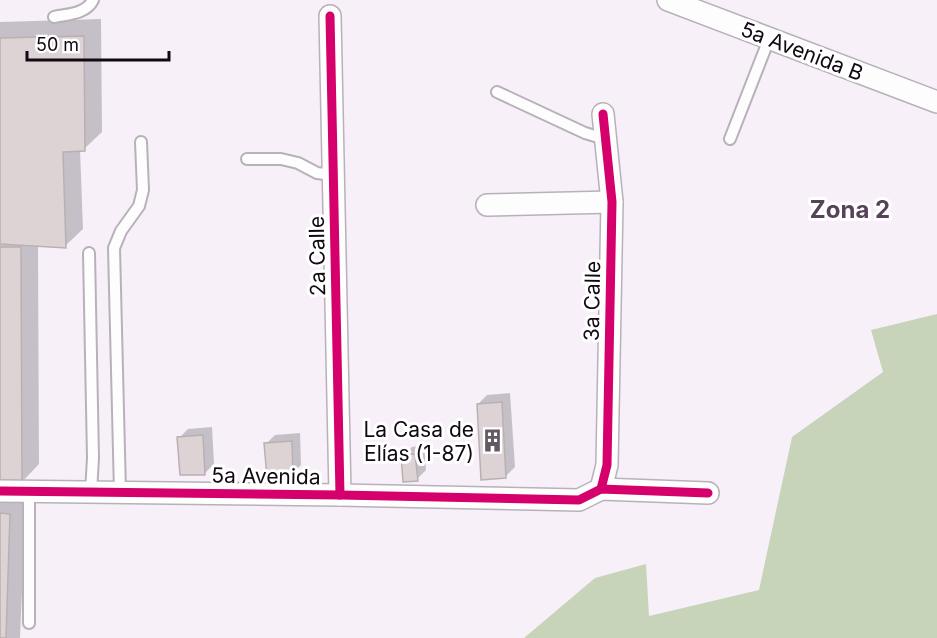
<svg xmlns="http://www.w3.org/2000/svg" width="937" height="638" viewBox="0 0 937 638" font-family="Inter,sans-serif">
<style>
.forest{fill:#c7d4ba}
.shadow{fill:#0003}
.building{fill:#ddd3d5;stroke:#b9b0b2;stroke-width:1.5}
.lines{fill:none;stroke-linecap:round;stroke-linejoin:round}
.service-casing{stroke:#b8b1ba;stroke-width:14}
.minor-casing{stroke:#b8b1ba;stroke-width:24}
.service{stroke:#fefdfe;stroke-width:10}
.minor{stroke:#fefdfe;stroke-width:21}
.cycleway-casing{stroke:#fff;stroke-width:13}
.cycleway{stroke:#d6006c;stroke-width:9}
.labels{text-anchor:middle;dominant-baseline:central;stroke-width:6;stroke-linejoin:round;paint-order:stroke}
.street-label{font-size:21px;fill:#110912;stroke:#fff}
.poi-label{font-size:21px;fill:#110912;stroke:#fff;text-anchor:end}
.quarter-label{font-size:24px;font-weight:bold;fill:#564359;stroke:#fff}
</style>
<rect width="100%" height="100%" fill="#f7f0f9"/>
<polygon class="forest" points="937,314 937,638 524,638 595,578 646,564 649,616 759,590 792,437 883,372 871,330"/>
<g class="shadow">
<polygon points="101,19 102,132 84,149 80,149 83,229 65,246 38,245 39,464 22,482 0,482 0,22"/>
<polygon points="510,393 515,467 506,476 478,404 487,395"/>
<polygon points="212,427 214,464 205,473 179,438 188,429"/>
<polygon points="300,433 301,465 292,474 266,444 275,435"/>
<polygon points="424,445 426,470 417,479 403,456 412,447"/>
<polygon points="0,496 26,497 20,638 0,638"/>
</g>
<g class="building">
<polygon points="84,36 85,151 63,152 66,248 0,244 0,38"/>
<polygon points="0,247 21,247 22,483 0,483"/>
<polygon points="502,402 506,478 481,480 477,404"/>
<polygon points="203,435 205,475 180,475 177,437"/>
<polygon points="292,441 293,476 267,478 264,443"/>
<polygon points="415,454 418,481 403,482 401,455"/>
<polygon points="0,513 10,514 6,638 0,638"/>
</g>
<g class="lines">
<defs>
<g id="service">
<path d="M54,17C68,14 86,14 93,0"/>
<polyline points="497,92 585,133 605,139"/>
<polyline points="730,139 769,39"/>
<polyline points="247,159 281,159 298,163 317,173 333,175"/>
<polyline points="89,253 93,458 91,492"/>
<polyline points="120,492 114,248 121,231 139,206 143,190 141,142"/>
<polyline points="29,623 29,492"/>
</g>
<g id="minor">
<polyline points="668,0 937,102"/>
<polyline points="330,16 340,495"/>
<polyline points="487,205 612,202"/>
<polyline points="601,489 607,465 612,202 603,114"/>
<polyline points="0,491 340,495 579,500 601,489 708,493"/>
</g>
</defs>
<use href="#service" class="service-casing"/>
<use href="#minor" class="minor-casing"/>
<use href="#service" class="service"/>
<use href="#minor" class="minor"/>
<defs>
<g id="cycleway">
<polyline points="330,16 340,495"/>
<polyline points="601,489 607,465 612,202 603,114"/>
<polyline points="0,491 340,495 579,500 601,489 708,493"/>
</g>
</defs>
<use href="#cycleway" class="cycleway-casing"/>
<use href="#cycleway" class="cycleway"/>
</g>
<defs>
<symbol id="building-bare" viewBox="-9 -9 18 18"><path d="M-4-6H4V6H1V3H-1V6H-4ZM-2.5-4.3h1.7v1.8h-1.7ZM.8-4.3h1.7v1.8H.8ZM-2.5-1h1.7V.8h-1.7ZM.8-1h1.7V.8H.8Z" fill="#625a63" stroke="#fff" stroke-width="2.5" paint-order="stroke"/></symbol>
</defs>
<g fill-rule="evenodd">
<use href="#building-bare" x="476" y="424" width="33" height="33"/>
</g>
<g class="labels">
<g class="street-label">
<text transform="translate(802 51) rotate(21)">5a Avenida B</text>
<text transform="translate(317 256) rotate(-91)">2a Calle</text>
<text transform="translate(592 301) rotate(-89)">3a Calle</text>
<text transform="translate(266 476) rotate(1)">5a Avenida</text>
</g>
<g class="poi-label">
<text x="474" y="429">La Casa de<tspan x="474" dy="24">Elías (1-87)</tspan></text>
</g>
<g class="quarter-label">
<text x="850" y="209">Zona 2</text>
</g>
</g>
<path d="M27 51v9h142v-9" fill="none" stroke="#110912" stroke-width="3"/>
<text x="36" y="51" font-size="18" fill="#110912" stroke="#ffffff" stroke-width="4.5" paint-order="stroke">50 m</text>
</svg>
